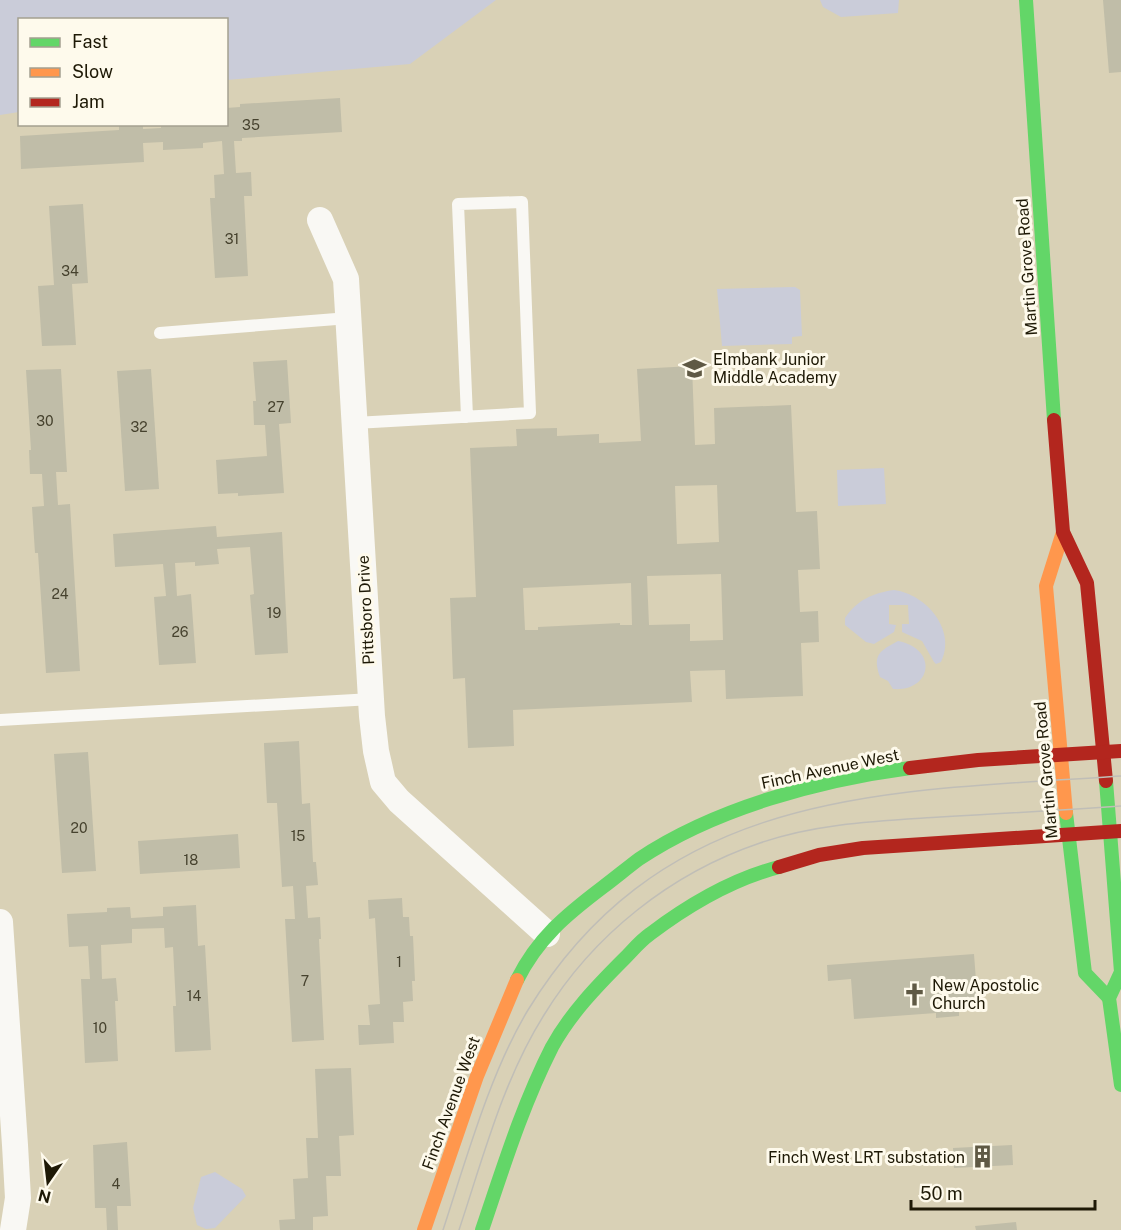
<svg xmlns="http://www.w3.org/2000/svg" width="1121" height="1230" viewBox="0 0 1121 1230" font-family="'Public Sans',sans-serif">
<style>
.green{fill:#caccd9}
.building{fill:#c0bda8;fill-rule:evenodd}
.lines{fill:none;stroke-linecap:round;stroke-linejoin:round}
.lane{stroke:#f9f8f4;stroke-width:12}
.street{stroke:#f9f8f4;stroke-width:26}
.fast{stroke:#63d668;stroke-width:14}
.slow{stroke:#ff974d;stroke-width:14}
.jam{stroke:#b3261e;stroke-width:14}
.tram{stroke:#c0beb7;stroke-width:1.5}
.labels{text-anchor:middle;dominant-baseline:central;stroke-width:6;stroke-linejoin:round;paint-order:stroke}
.number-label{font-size:14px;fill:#46422e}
.street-label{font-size:16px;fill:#1e1906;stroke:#fefaec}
.poi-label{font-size:16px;fill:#1e1906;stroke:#fefaec;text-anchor:start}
</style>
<rect width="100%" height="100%" fill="#d9d1b6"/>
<g class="green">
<polygon points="0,0 496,0 410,64 227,80 226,20 20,20 19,112 0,115"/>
<polygon points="820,0 899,0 898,13 841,17 823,7"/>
<polygon points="795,287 800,290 802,336 792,337 792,344 722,346 717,289"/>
<polygon points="884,468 886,504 838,506 837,470"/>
<path d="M894,590C926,594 957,630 941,662L936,664L934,662L922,641L902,632V624H909L908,605H889V624L896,625L894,632L874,644L866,642L845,625V618C857,600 873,593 894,590Z"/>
<path d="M898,641C939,649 932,692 893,689L888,681L880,677C872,654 880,651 898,641Z"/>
<polygon points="215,1172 242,1189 246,1196 215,1228 206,1229 197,1225 193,1208 201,1177"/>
</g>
<g class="building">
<polygon points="1103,0 1121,0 1121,72 1109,73"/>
<polygon points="340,98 342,132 242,138 242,141 234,141 236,173 251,172 252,196 244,196 248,276 215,278 210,198 215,198 214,175 224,174 222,141 203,143 203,148 163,150 163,142 143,143 144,162 21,169 20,136 119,130 119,126 143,125 143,129 161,128 161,124 226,124 226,108 240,107 240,104"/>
<polygon points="83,204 88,283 72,284 76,345 42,346 38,286 54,285 49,206"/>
<polygon points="287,360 291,423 279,424 284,493 238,496 238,493 218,494 216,460 267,456 265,425 254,425 253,401 256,401 253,362"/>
<path d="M692,366L695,445L715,444L714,408L791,405L796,512L817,511L820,569L798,570L800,612L818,611L819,642L801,643L803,696L726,699L725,670L690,671L692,702L513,710L514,746L468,748L465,678L453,679L450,598L476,597L470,448L517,446L516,429L557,428V436L599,434V443L641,441L637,369ZM717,485L719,542L677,544L675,486ZM721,574L723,640L690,641V624L649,625L647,576ZM631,583L632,625H620V623L538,627V630H525L523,588Z"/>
<polygon points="61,369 67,472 56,472 58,505 70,504 80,671 46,673 38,553 35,553 32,507 44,506 42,474 30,474 29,450 31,450 26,370"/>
<polygon points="151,369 159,489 125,491 117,371"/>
<polygon points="216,526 217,537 282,532 288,653 255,655 250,595 254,594 250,547 217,549 219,564 195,566 195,562 175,563 177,596 191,594 196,663 159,665 154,597 166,596 163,564 115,567 113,534"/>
<polygon points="299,741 302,804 310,803 313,862 316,862 318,885 306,886 308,918 320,917 321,939 319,939 324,1040 292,1042 285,919 295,919 293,886 282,887 277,803 267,803 264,745 264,743"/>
<polygon points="88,752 96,871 62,873 54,754"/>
<polygon points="238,834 240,868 140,874 138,841"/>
<polygon points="402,898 403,917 409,917 410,936 413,936 415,981 412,981 413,1001 403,1002 404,1022 393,1022 394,1043 359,1045 358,1025 370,1025 368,1005 380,1004 375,918 369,919 368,900"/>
<polygon points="196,905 198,946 205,945 211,1050 175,1052 173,1006 176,1006 173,947 165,948 164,928 132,929 132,943 101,945 102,979 116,978 118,1001 115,1001 118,1061 85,1063 81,979 90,979 88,946 69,947 67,914 107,912 107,908 130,907 131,918 163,916 163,907"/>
<polygon points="974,954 978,1007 959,1008 959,1016 936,1018 936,1013 854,1019 851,979 828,981 827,965"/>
<polygon points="351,1068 354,1135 339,1136 341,1176 326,1176 328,1216 313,1217 313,1230 280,1230 279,1220 295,1219 293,1179 308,1178 306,1138 318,1138 315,1069"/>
<polygon points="127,1142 131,1206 117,1206 118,1230 107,1230 106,1208 95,1208 93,1145"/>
<polygon points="1012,1145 1013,1165 954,1168 953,1148"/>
<polygon points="1016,1222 1017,1230 976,1230 975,1226"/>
</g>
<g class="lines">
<g class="lane">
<polyline points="160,333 349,318"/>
<polyline points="355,423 530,413 522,202 458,204 467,417"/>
<polyline points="0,720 372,699"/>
</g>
<g class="street">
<polyline points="320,220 346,279 372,716 376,751 383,782 399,801 547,934"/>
<polyline points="0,922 15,1145 18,1198 13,1230"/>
</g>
<g class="fast">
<polyline points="1026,0 1054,420"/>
<polyline points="1106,781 1121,972 1109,998 1121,1085"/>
<polyline points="1066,813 1085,973 1109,998"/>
<path d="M517,980C538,938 566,915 603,887C615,878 627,868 639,859C715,808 820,780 910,768"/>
<path d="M482,1230C503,1168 522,1106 552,1047C570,1014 597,986 624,959C632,951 640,941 650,934C687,906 733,879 779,867"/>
</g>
<g class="slow">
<polyline points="1063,532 1046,586 1066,813"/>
<polyline points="424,1230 477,1076 517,980"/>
</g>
<g class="jam">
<polyline points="1054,420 1063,532 1087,583 1106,781"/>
<polyline points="910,768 978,760 1121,751"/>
<polyline points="779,867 819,855 863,848 1121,831"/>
</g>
<g class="tram">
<path d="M443,1230C466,1160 490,1073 528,1010C666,785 889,792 1121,776"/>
<path d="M459,1230C483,1158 503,1080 544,1015C593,935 671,873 760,843C817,823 880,821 940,817C1000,814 1061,810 1121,806"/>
</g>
</g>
<defs>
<symbol id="school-bare" viewBox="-9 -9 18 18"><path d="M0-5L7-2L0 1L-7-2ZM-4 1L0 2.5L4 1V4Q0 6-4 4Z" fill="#5f5944" stroke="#fefaec" stroke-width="2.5" paint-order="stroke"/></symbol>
<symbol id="church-bare" viewBox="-9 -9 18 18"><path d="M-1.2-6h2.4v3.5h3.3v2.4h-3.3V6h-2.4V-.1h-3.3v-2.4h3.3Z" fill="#5f5944" stroke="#fefaec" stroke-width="2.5" paint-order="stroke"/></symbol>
<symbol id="building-bare" viewBox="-9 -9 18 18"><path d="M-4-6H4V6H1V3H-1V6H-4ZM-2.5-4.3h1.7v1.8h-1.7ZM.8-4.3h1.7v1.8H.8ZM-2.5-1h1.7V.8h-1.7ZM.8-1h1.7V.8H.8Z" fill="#5f5944" stroke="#fefaec" stroke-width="2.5" paint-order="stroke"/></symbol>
</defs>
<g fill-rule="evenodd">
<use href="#school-bare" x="678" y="352" width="33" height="33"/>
<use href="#church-bare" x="898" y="978" width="33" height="33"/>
<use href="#building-bare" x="966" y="1140" width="33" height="33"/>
</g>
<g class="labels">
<g class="number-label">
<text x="251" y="125">35</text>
<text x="232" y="239">31</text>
<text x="70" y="271">34</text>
<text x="276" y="407">27</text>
<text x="45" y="421">30</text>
<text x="139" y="427">32</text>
<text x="60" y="594">24</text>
<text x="274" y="613">19</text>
<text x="180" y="632">26</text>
<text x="79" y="828">20</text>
<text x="298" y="836">15</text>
<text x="191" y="860">18</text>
<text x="399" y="962">1</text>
<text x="305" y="981">7</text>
<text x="194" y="996">14</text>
<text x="100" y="1028">10</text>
<text x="116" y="1184">4</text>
</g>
<g class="street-label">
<text transform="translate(1027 267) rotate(-94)">Martin Grove Road</text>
<text transform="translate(366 610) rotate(-93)">Pittsboro Drive</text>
<text transform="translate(830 769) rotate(-12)">Finch Avenue West</text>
<text transform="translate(1046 770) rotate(-95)">Martin Grove Road</text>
<text transform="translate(451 1103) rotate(-70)">Finch Avenue West</text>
</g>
<g class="poi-label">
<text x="713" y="359">Elmbank Junior<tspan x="713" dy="18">Middle Academy</tspan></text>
<text x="932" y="985">New Apostolic<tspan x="932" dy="18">Church</tspan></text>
<text x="965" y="1157" text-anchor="end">Finch West LRT substation</text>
</g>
</g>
<rect x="18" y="18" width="210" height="108" fill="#fefaec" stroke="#a4a090" stroke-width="1.5"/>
<rect x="30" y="38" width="30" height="9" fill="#63d668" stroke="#a4a090" stroke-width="1.5"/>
<text x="72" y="48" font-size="18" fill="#1e1906">Fast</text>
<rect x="30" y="68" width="30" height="9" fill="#ff974d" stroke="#a4a090" stroke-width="1.5"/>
<text x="72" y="78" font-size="18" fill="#1e1906">Slow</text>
<rect x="30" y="98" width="30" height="9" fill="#b3261e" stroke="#a4a090" stroke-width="1.5"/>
<text x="72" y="108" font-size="18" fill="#1e1906">Jam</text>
<g transform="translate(48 1182) rotate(194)" stroke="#fefaec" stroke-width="4.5" paint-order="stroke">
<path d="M0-4.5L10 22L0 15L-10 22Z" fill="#1e1906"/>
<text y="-9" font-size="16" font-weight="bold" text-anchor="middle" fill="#1e1906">N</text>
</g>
<path d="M911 1200v9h184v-9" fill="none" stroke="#1e1906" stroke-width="3"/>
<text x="920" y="1200" font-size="18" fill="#1e1906" stroke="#fefaec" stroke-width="4.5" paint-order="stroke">50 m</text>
</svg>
